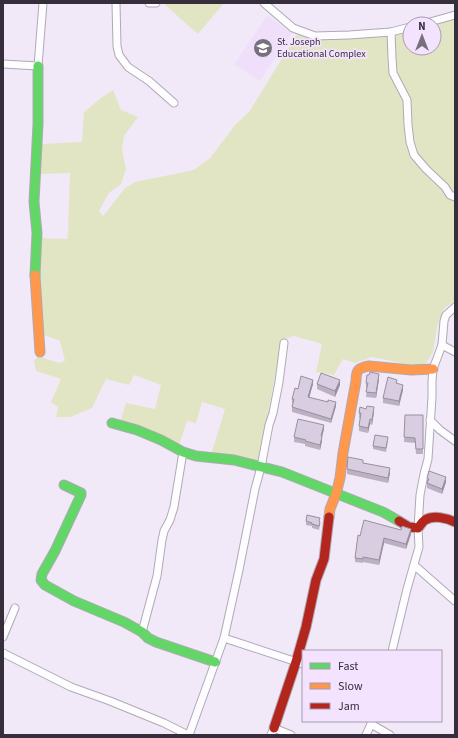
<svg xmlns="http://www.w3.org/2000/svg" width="458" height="738" viewBox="0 0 458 738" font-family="'Source Sans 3',sans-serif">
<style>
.built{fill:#f0dffb}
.green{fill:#e2e5c4}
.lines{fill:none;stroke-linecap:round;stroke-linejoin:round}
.street-casing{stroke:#b0a9b5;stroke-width:9}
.fast-casing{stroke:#b0a9b5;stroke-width:11}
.slow-casing{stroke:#b0a9b5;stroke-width:11}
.jam-casing{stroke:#b0a9b5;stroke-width:11}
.street{stroke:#fdfcfe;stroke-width:7}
.fast{stroke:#63d668;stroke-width:9}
.slow{stroke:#ff974d;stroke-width:9}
.jam{stroke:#b3261e;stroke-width:9}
.wall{fill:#bbb1c2}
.shaded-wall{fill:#98909e}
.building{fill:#d9cee1;stroke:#98909e}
.labels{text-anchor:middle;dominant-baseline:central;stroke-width:3.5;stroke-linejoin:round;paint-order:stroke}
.poi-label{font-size:10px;fill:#362f3b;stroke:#f3e3fe;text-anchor:start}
</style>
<rect width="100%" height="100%" fill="#f2e9f8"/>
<polygon class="built" points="267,16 292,33 260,81 234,64"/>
<g class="green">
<polygon points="166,3 224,3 198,34 164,4"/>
<polygon points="455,15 455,301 444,308 437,327 433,352 426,363 416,366 372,357 355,363 343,359 334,375 316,372 322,344 294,336 282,340 259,460 237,457 211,455 225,409 202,402 196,423 187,421 179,446 120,422 126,403 155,409 161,385 134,375 129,385 106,379 92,408 70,417 56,417 58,407 51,402 61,379 36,371 34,361 38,356 59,363 65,361 60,341 42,334 38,284 40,238 67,239 68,232 70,173 39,174 40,144 82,142 84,112 101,98 113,90 121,110 138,117 124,136 122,150 126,169 121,184 109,193 99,211 103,216 125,188 135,182 194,170 210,158 236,124 249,112 297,34 306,36 326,37 410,26 410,48 434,48 434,24 419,24"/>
</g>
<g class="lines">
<defs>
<g id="street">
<polyline points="116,3 117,46 119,55 128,67 149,81 174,103"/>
<polyline points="149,3 156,3"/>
<polyline points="264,3 293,28 315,36 349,35 391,32 410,27"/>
<polyline points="423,24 455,15"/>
<polyline points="391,32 392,58 393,73 407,100 408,125 410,142 414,155 426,169 445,187 450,195 455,197"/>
<polyline points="3,64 38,66 43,3"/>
<polyline points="442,345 455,352"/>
<polyline points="430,420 440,430 455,441"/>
<polyline points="414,565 455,601"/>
<polyline points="142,632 157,576 162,540 164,531 170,520 174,507 183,452"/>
<polyline points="3,637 15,608"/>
<polyline points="224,638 239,570 255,489 261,467 269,425 273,413 279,382 284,343"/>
<polyline points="392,651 407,589 419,547 418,528 420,495 424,474 428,459 432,397 432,381 433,369 442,345 444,321 446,315 455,307"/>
<polyline points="3,653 71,687 110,701 164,723 188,735"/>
<polyline points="372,721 371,724 390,735"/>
<polyline points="189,735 224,638 303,664"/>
<polyline points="271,735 274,728 291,735"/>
<polyline points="366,735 371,724"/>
</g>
<g id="fast">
<polyline points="35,275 37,233 34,202 38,124 38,66"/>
<polyline points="112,423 137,430 161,440 183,452 196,456 234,460 282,472 383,512 399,521"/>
<polyline points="64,485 81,493 81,495 55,551 42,574 41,580 45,585 74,601 124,622 142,632 148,638 156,642 215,662"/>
</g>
<g id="slow">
<polyline points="35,275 40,352"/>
<path d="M329,517L330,509L336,494L340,478L343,453L356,381C356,370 358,368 369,366L411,370L433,369"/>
</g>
<g id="jam">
<path d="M399,521L409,527L418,528C420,526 422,522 425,520C434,515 447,518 455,522"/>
<polyline points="274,728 296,662 306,627 316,580 324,559 329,517"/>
</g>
</defs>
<use href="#street" class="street-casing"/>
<use href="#fast" class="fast-casing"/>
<use href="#slow" class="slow-casing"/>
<use href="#jam" class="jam-casing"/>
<use href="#street" class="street"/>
<use href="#fast" class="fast"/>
<use href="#slow" class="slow"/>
<use href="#jam" class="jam"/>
</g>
<g class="wall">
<polygon points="379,379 376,398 366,397 367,388 366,388 366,383"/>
<polygon points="313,384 309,398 336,406 331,423 292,412 292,407 293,404 292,403 292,399 298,389"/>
<polygon points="317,384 340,385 335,397 317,389"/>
<polygon points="397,384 403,390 399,406 383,403 383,398"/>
<polygon points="374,412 372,425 370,424 368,433 359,431 359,426 360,418 359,418 359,413"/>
<polygon points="405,415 423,415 423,454 416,454 415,443 404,442"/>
<polygon points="324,429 322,437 322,441 320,450 305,446 305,444 294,442 294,437"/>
<polygon points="388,441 386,452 373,449 373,446"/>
<polygon points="363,463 390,473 388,483 347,474 347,469"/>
<polygon points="427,478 446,482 442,494 427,488"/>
<polygon points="306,521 320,522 320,525 319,530 312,528 312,526 306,525"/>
<polygon points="411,534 406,549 384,543 379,565 363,562 363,563 355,562 355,558 358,535"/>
</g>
<g class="shaded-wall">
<polygon points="379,374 379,379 376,398 376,393"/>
<polygon points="313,380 313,384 308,402 308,397"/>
<polygon points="340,380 340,385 335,397 335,391"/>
<polygon points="403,385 403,390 399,406 399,401"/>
<polygon points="336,402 336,406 331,423 331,419"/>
<polygon points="374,407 374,412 372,425 372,420"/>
<polygon points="370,419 370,424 368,433 368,428"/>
<polygon points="324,425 324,429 321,441 321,436"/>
<polygon points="322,437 322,441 320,450 320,445"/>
<polygon points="390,468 390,473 388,483 388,478"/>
<polygon points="446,477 446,482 442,494 442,489"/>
<polygon points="411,529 411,534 406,549 406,544"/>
<polygon points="384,538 384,543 379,565 379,560"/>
</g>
<g class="building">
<polygon points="370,372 379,374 376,393 366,392 368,383 366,383 367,375 369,375"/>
<polygon points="321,373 340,380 335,391 317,384"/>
<polygon points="301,376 313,380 308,397 328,402 328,400 336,402 331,419 292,407 294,399 292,399 295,388 298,389"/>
<polygon points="388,377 397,380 396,383 403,385 399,401 383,398"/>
<polygon points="367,406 374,407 372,420 370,419 368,428 359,426 361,413 359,413 360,407 366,409"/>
<polygon points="405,415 423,415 423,449 416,449 415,438 404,437"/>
<polygon points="298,419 324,425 321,436 322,437 320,445 305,441 306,440 294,437"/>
<polygon points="375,435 388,437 386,448 373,446"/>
<polygon points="348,457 363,460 363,463 390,468 388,478 347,469"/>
<polygon points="429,471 446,477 442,489 427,483 429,479 427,478"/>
<polygon points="307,515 320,518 319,521 320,522 319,526 312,524 312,523 306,521"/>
<polygon points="364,520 401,530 402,526 411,529 406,544 384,538 379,560 363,557 363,559 355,558 358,535 360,536"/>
</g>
<defs>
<symbol id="school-disc" viewBox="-11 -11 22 22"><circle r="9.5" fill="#78707d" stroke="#f3e3fe"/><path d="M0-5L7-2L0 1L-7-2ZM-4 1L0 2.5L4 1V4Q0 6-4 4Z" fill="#fff"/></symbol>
</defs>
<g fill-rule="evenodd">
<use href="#school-disc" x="252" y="37" width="22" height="22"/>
</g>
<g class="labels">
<g class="poi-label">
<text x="277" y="42">St. Joseph<tspan x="277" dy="12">Educational Complex</tspan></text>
</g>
</g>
<rect width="458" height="738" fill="none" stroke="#362f3b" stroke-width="8"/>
<rect x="302" y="650" width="140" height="72" fill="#f3e3fe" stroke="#a79bb0"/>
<rect x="310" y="663" width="20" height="6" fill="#63d668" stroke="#a79bb0"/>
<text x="338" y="670" font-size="12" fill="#362f3b">Fast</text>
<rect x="310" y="683" width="20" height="6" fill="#ff974d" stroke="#a79bb0"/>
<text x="338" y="690" font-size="12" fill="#362f3b">Slow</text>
<rect x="310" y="703" width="20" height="6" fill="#b3261e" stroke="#a79bb0"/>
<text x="338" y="710" font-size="12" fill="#362f3b">Jam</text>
<g transform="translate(422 36)"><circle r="19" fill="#f3e3fe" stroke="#a79bb0"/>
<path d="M0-3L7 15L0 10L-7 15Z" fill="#78707d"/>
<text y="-6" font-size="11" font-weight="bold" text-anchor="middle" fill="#362f3b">N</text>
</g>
</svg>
